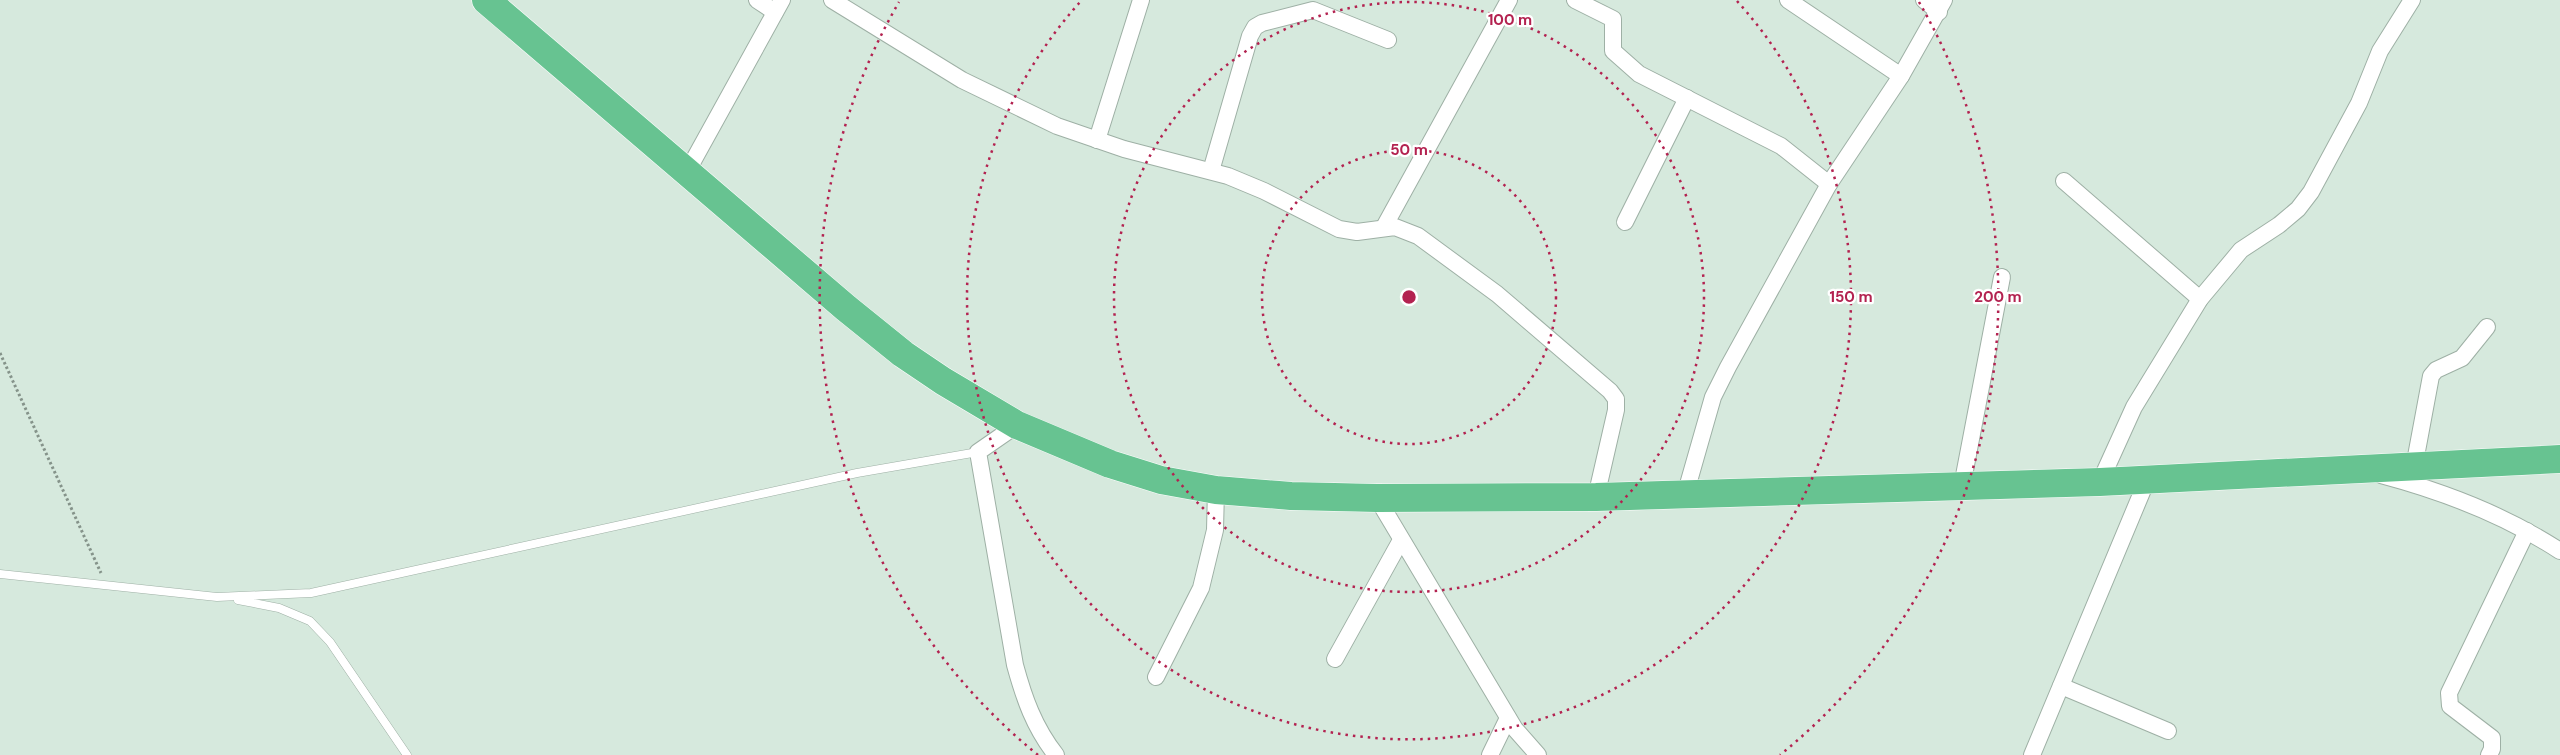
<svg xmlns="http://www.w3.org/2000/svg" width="2560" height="755" viewBox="0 0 2560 755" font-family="'DM Sans',sans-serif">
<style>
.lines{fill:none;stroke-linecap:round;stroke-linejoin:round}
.lane-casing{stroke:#9eb0a5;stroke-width:9}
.street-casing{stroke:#9eb0a5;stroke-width:18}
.highway-casing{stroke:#fff;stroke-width:29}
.path{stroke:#85938a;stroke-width:3;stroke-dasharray:2.5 2.5;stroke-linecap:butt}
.lane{stroke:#fff;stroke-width:8}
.street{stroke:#fff;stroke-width:16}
.highway{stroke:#67c391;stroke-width:28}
.ring{fill:none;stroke:#b32250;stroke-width:2.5;stroke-dasharray:2.5 5}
.centre{fill:#b32250;stroke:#fff;stroke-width:2.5}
.ring-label{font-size:15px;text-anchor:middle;font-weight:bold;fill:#b32250;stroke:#fff;stroke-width:4.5;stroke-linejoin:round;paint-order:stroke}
</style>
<rect width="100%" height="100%" fill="#d6e9dd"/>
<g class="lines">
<defs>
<g id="lane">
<polyline points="0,574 217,597 311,593 857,473 978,452"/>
<polyline points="238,600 279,608 310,621 330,642 407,755"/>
</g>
<g id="street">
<polyline points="757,0 775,12"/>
<polyline points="832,0 962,80 1057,126 1124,149 1228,176 1264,191 1339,229 1357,232 1395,227 1418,236 1497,294 1610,391 1616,399 1616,410 1596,497"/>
<polyline points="1575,0 1613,19 1613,51 1639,74 1781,146 1829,184"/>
<polyline points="1788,0 1901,76"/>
<polyline points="1924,0 1939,12"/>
<polyline points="1097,140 1141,0"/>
<polyline points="1211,171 1250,36 1255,27 1262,23 1313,10 1388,40"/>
<polyline points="687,172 782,0"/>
<polyline points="2064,181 2200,299"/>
<polyline points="1625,222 1687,98"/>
<polyline points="1384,227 1509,0"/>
<path d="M1017,425L978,452L1015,665C1024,698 1034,727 1056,755"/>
<polyline points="2414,467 2431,376 2436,370 2462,358 2487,327"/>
<path d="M2381,475C2445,492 2505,515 2560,551"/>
<polyline points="2100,482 2134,407 2200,299 2241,250 2279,225 2298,209 2311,192 2359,103 2380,51 2412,0"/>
<polyline points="1962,486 2002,277"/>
<polyline points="1685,495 1713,397 1728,367 1829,184 1901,76 1944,0"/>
<polyline points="1377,498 1515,729 1538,755"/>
<polyline points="1335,659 1401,540"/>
<polyline points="1156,677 1201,588 1215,530 1216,490"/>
<polyline points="2061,686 2168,731"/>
<polyline points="1490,755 1508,718"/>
<polyline points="2032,755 2147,480"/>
<polyline points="2489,755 2492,749 2492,738 2450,706 2449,693 2527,531"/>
</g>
<polyline id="highway" points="486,0 846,308 903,354 943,381 1017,425 1110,464 1161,480 1216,490 1291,496 1377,498 1596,497 2100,482 2560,459"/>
</defs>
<use href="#lane" class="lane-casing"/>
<use href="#street" class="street-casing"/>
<use href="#highway" class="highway-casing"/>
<polyline class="path" points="0,353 101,573"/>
<use href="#lane" class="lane"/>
<use href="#street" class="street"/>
<use href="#highway" class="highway"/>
</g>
<g class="ring">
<circle cx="1409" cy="297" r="147"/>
<circle cx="1409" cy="297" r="295"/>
<path d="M1737 1A442 442 0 1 1 1081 1"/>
<path d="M1038 755A589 589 0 0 1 899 2M1919 2A589 589 0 0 1 1780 755"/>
</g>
<circle cx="1409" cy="297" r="8" class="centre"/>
<g class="ring-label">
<text x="1510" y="25">100 m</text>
<text x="1409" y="155">50 m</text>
<text x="1851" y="302">150 m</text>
<text x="1998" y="302">200 m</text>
</g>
</svg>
